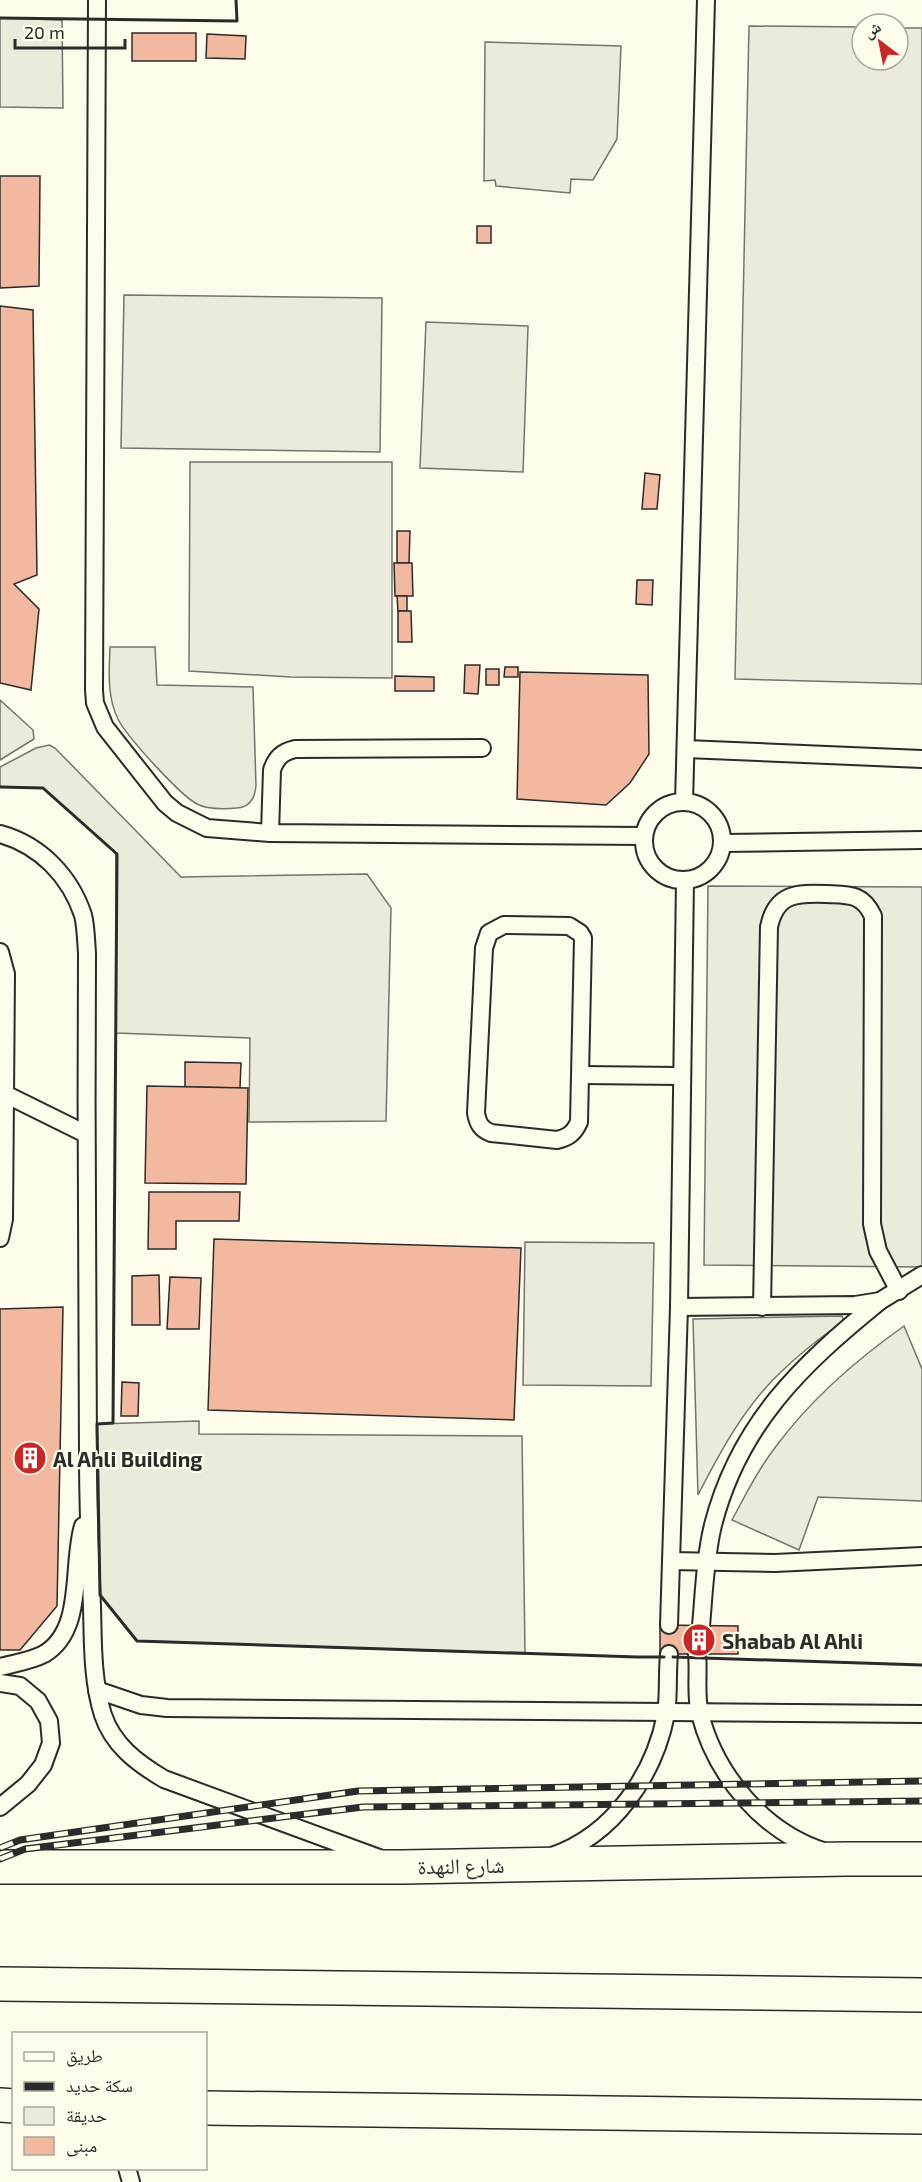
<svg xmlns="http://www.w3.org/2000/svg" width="922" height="2182" viewBox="0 0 922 2182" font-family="'Exo 2','Noto Naskh Arabic',sans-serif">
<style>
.green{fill:#ecebdb;stroke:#74746e;stroke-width:1.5}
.parking{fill:#eceadb;stroke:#74746e;stroke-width:1.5}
.building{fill:#f2b8a0;stroke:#2b2b2b;stroke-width:1.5}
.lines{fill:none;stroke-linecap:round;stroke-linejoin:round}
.lane-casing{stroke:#2b2b2b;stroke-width:20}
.street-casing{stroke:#2b2b2b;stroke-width:36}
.primary-casing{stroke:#2b2b2b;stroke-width:36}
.lane{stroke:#fdfbea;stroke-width:16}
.street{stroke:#fdfbea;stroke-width:33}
.primary{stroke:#fdfbea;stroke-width:33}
.rail-casing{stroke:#2b2b2b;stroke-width:7}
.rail{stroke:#fdfbea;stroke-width:4.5;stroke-dasharray:14;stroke-linecap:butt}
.wall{stroke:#2b2b2b;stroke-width:3}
.labels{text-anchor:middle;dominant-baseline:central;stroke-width:4.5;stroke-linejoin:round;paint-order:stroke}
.poi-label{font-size:21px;font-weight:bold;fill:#2b2b2b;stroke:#fdfbea;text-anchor:start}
.street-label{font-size:21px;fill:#2b2b2b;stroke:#fdfbea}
</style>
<rect width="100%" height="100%" fill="#fdfbea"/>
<g class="green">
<polygon points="0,18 62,20 63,108 0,107"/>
<polygon points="749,26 862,27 862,60 898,60 898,28 922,28 922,684 735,679"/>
<polygon points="485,42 621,46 617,139 593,180 571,179 570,193 496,186 495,180 484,181"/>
<polygon points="124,295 382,298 380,452 121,448"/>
<polygon points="426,322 528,326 523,472 420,468"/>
<polygon points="190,462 392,462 392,678 291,677 189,671"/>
<path d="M110,647H155L157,685L253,687L256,786C255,797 250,807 237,808C225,809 208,810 197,804C180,795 127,737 118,719C107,697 109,672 110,647Z"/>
<polygon points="0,700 33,730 34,739 0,760"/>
<polygon points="49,745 55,748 181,877 367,874 391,908 386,1121 249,1122 250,1038 116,1033 116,854 43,788 0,787 0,767 36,748"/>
<polygon points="525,1242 654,1243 651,1386 523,1385"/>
<path d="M842,1316L844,1321C822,1336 802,1352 783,1370C746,1404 721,1450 698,1495L693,1319Z"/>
<path d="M904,1326L922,1369V1501L818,1497L799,1550L732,1520C746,1494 759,1468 777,1445C812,1398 856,1360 904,1326Z"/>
<polygon points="199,1421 199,1434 522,1436 525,1654 137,1641 100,1595 97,1424"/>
</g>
<polygon class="parking" points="708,886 922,887 922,1267 704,1265"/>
<g class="building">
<rect x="132" y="33" width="64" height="28"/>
<polygon points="207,34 246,36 245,59 206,58"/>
<polygon points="0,176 40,176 39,286 0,288"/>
<rect x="477" y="226" width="14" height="17"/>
<polygon points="0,306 33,310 37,575 14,584 39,609 31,690 0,683"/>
<polygon points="645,473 660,475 657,509 642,509"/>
<polygon points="397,531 410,531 409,563 397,563"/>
<polygon points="394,563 412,563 413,596 395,596"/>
<polygon points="637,580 653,580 652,605 636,604"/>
<polygon points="397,596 407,596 407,611 398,611"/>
<polygon points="398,611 411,611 412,642 398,642"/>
<polygon points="465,665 480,665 478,694 464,693"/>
<polygon points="505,667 518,667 518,677 504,677"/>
<rect x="486" y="669" width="13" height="16"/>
<polygon points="520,672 648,675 649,754 630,783 606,805 517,799"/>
<polygon points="395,676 434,677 434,691 395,691"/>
<polygon points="185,1062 241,1063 240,1088 185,1087"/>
<polygon points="147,1086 248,1088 246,1184 145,1183"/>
<polygon points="149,1192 240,1192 239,1221 176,1221 176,1249 148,1249"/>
<polygon points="214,1239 521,1248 514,1420 208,1410"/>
<polygon points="159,1275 160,1325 132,1325 132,1276"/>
<polygon points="170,1277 201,1278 199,1329 167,1329"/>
<polygon points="63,1307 57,1606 20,1650 0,1650 0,1309"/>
<polygon points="122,1382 139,1383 138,1416 121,1416"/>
<polygon points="660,1625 738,1626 738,1654 660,1654"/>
</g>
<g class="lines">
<defs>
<g id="lane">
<polyline points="97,0 94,690 95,703 105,727 165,803 177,813 207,828 270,833 644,836"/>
<polyline points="686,749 922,759"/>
<polyline points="684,802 706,0"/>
<circle cx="683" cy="841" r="39"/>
<path d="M270,833L272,770C276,758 282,752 295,749L482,748"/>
<path d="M0,834C40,845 70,876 83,915C86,927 86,941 87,953C86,1121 87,1289 88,1457C88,1507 90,1557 92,1607C93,1642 92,1680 103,1715C113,1745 137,1763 164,1779L379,1858"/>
<polyline points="723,843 922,840"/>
<path d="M504,925L569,926L580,933L583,938L579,1122C574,1133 569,1137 557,1140L491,1133C481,1129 478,1124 476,1113L484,948L489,933Z"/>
<polyline points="0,952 6,974 4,1219 0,1238"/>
<polyline points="581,1075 680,1076"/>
<polyline points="5,1094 86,1134"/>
<polyline points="679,1307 855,1305 880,1301 922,1275"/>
<path d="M762,1307L769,927C776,893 797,893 826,894C849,895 862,893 873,916L872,1224L878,1251L899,1291"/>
<polyline points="671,1561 775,1563 922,1556"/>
<polyline points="669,1625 679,1307 685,881"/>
<path d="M701,1626C704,1593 705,1558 713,1525C739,1424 801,1365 880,1301"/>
<path d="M697,1654C699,1673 695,1695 700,1714C716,1776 764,1833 826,1852"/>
<path d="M0,1667C15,1663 31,1661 44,1654C85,1630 71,1566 83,1526"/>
<polyline points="0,1683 20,1686 38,1701 49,1721 51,1743 43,1765 28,1784 0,1807"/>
<polyline points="97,1690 141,1705 167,1708 922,1714"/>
<path d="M552,1856C613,1835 654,1776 666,1714C669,1695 667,1674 669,1654"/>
<polyline points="127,2168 131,2182"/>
</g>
<g id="street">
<polyline points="0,2105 14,2106"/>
<polyline points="206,2108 922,2117"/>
</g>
<g id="primary">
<polyline points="0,1867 403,1867 847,1859 922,1859"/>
<polyline points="0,1984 922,1995"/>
</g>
</defs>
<use href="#lane" class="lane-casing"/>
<use href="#street" class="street-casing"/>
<use href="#primary" class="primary-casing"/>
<use href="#lane" class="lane"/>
<use href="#street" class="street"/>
<use href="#primary" class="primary"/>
<defs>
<g id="rail">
<polyline points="0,1848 20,1840 358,1791 922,1781"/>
<polyline points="0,1859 25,1849 363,1807 922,1801"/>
</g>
</defs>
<use href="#rail" class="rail-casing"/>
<use href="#rail" class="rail"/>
<g class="wall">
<polyline points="0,18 237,21 236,0"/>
<polyline points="0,787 43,788 117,854 113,1423 97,1424 100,1595 137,1641 637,1657 664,1657"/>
<polyline points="673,1657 922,1665"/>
</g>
</g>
<defs>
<symbol id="building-disc" viewBox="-11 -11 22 22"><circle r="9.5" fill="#c62828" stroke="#fdfbea"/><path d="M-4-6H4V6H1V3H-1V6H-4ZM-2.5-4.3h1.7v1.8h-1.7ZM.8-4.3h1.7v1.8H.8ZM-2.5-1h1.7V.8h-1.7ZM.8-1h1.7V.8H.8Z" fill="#fff"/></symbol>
</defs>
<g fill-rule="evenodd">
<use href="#building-disc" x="11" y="1439" width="38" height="38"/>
<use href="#building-disc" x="680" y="1621" width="38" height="38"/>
</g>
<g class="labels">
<g class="poi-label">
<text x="53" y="1458">Al Ahli Building</text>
<text x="722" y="1640">Shabab Al Ahli</text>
</g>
<g class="street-label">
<text transform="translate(461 1865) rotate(-1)">شارع النهدة</text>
</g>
</g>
<rect x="12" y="2032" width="195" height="138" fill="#fdfbea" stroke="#a9a89e" stroke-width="1.5"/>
<rect x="24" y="2052" width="30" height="9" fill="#fdfbea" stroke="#a9a89e" stroke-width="1.5"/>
<text x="66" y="2062" font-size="18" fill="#2b2b2b">طريق</text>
<rect x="24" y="2082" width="30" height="9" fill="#2b2b2b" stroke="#a9a89e" stroke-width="1.5"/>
<text x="66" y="2092" font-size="18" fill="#2b2b2b">سكة حديد</text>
<rect x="24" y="2107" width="30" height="18" fill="#ecebdb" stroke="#a9a89e" stroke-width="1.5"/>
<text x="66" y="2122" font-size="18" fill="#2b2b2b">حديقة</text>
<rect x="24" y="2137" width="30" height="18" fill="#f2b8a0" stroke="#a9a89e" stroke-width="1.5"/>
<text x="66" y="2152" font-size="18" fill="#2b2b2b">مبنى</text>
<g transform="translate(880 42) rotate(328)"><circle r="28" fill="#fdfbea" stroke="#a9a89e" stroke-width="1.5"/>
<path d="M0-4.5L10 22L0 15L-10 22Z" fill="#c62828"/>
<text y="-9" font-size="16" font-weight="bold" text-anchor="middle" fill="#2b2b2b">ش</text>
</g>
<path d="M15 39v9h110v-9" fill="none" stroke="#2b2b2b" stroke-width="3"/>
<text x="24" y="39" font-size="18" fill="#2b2b2b" stroke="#fdfbea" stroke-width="4.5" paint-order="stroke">20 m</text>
</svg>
